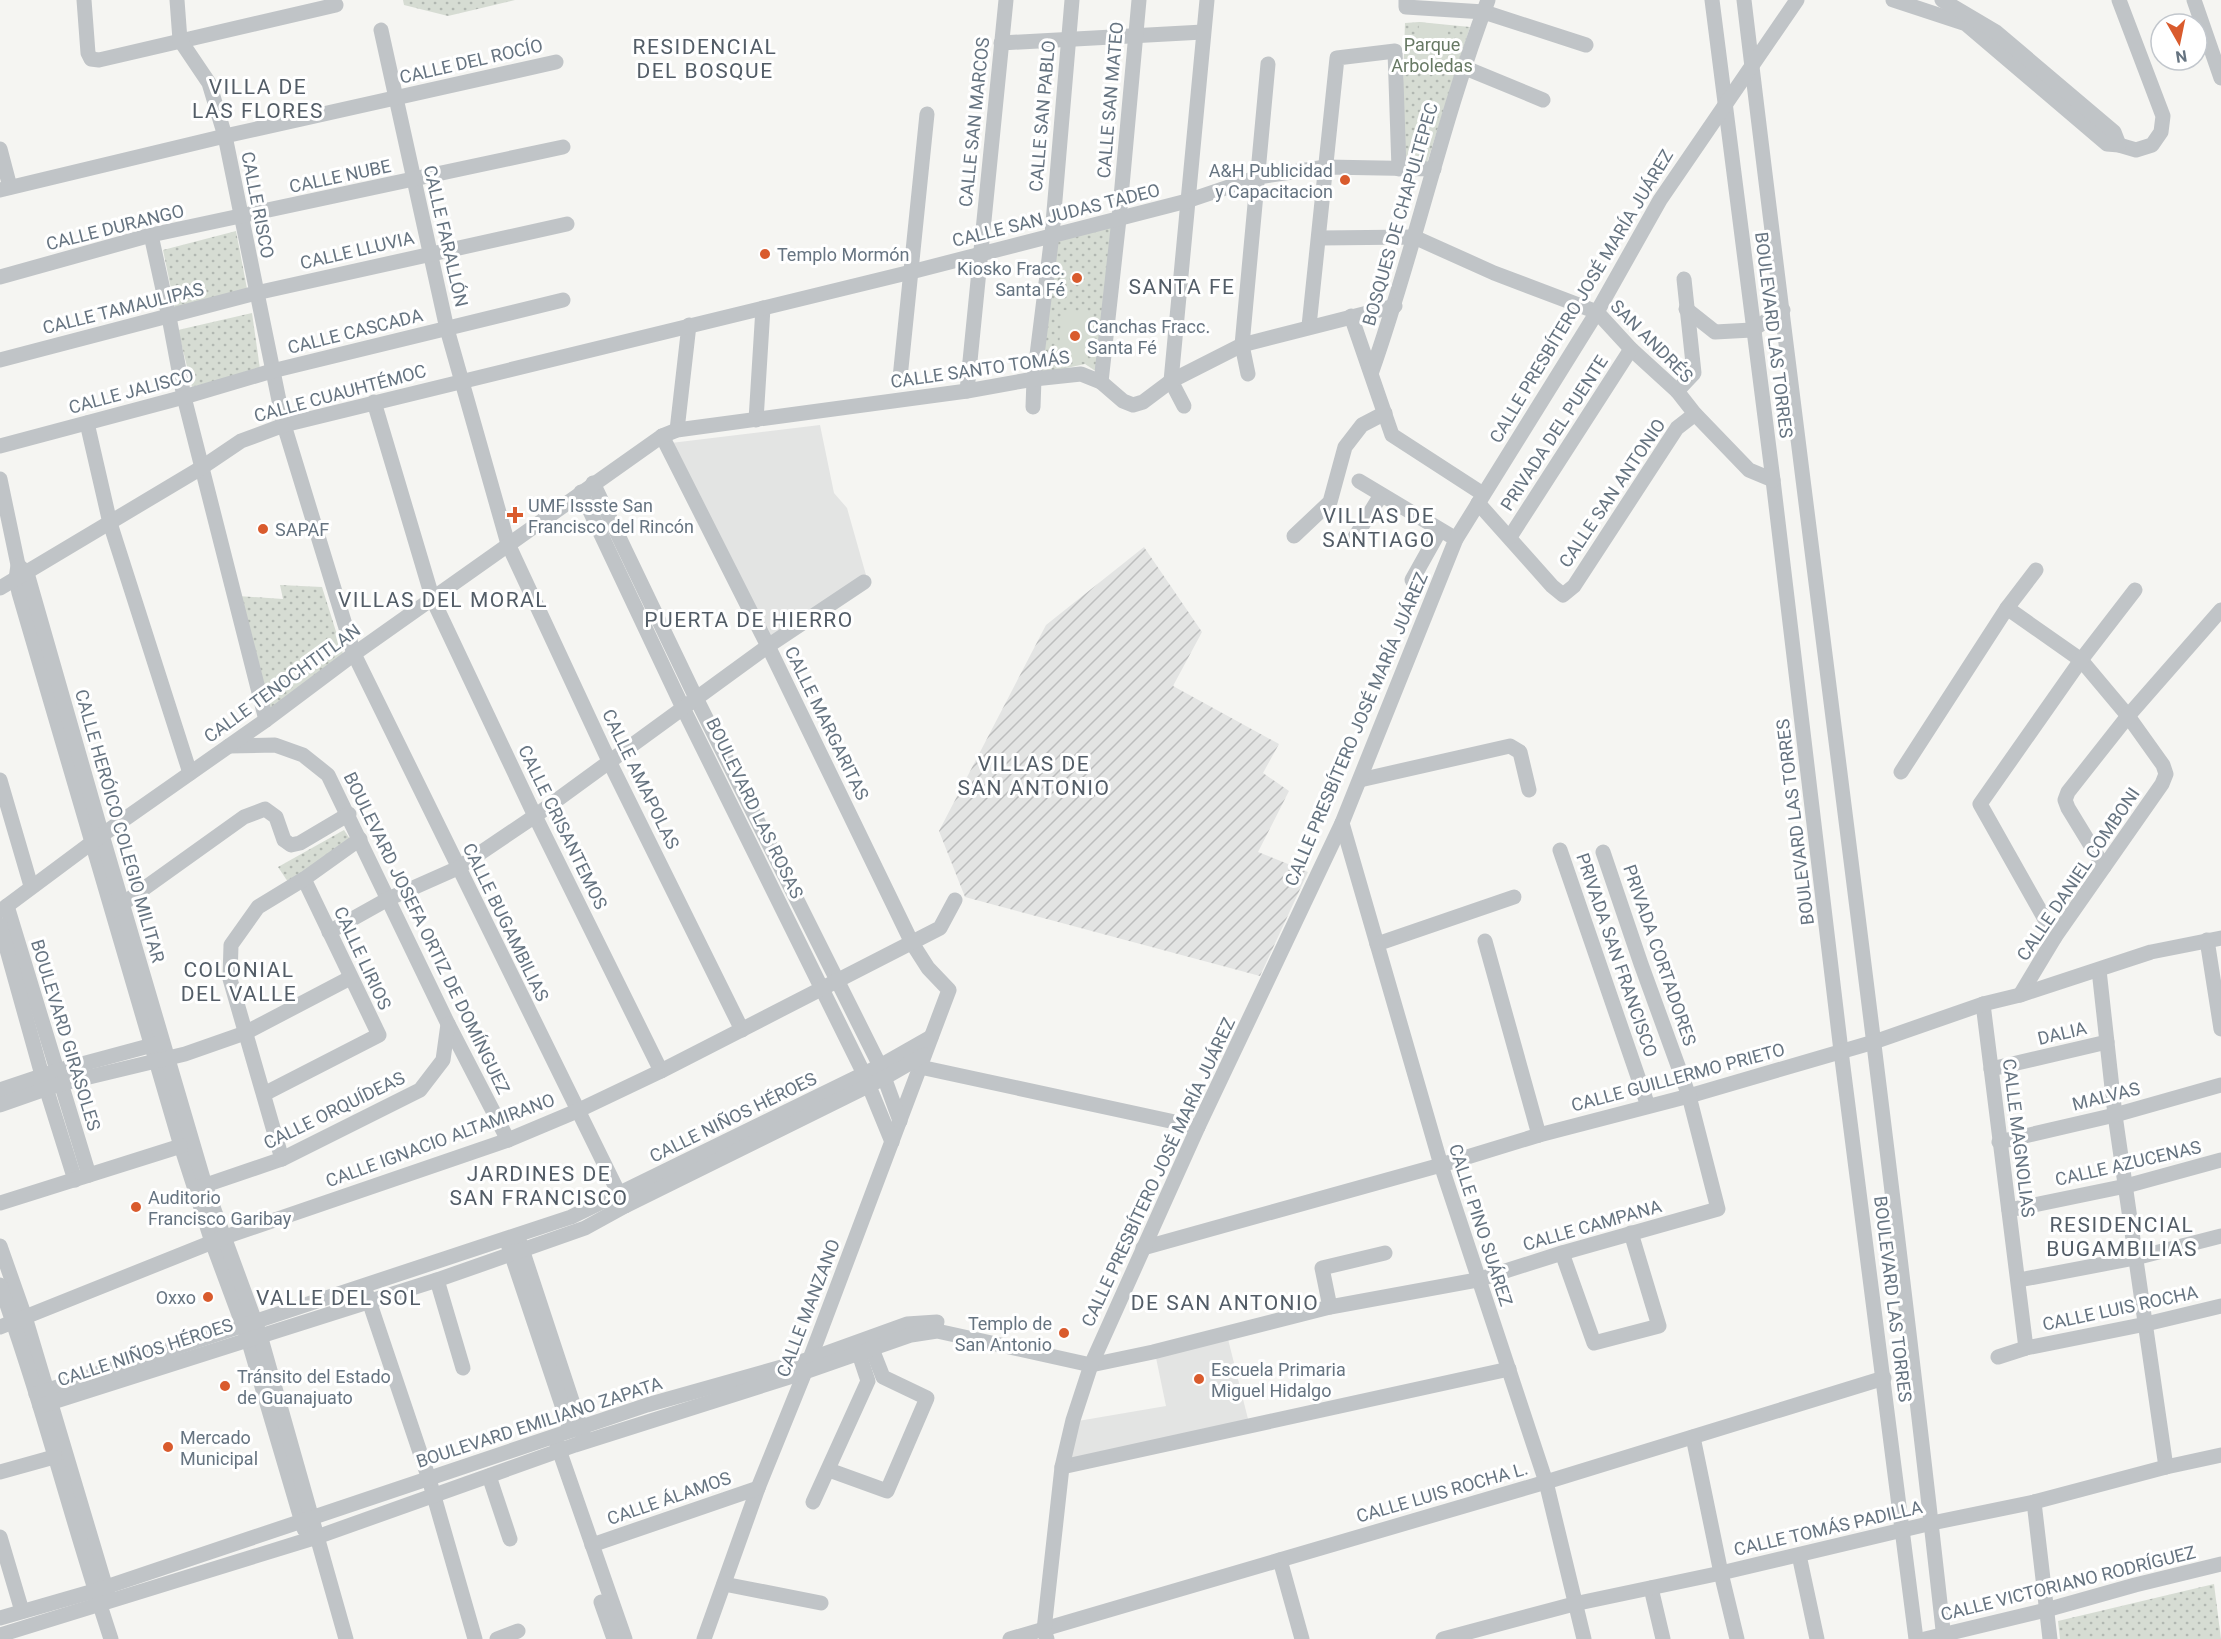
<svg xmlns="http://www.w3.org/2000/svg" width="2221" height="1639" viewBox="0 0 2221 1639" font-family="Roboto,sans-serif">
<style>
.built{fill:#e3e4e3}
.industrial{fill:url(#industrial-furrows)}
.green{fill:url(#green-dots)}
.pitch{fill:#d6dcd3}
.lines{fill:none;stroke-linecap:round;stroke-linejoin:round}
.minor{stroke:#c0c4c7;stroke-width:15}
.poi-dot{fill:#d95b2d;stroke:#fff;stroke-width:2}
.labels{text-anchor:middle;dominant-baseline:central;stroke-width:6;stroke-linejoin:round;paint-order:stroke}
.park-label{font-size:18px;fill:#677964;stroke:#fff}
.street-label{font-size:18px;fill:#667481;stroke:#fff}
.poi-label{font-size:18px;fill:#667481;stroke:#fff;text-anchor:start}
.quarter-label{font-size:21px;letter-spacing:1.5px;fill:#535d67;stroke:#fff}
</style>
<defs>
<pattern id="industrial-furrows" width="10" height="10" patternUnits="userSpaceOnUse" patternTransform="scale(1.5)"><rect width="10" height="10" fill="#e3e4e3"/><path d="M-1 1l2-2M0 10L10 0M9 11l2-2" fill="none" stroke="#bcbdbd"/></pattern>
<pattern id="green-dots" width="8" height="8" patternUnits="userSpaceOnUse" patternTransform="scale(1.5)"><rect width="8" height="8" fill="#d6dcd3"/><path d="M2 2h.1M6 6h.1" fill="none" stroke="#b1b7b1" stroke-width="1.8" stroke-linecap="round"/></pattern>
</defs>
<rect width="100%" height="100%" fill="#f5f5f2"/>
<g class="built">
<polygon points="820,425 834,493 847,508 866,575 771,637 671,443"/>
<polygon points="1227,1335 1249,1423 1070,1460 1078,1421 1166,1406 1155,1353"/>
</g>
<polygon class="industrial" points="1144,547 1202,632 1173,686 1279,744 1263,773 1289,791 1258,852 1308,872 1260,976 965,897 939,831 1046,625"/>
<g class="green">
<polygon points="403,0 515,0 448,16 404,5"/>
<polygon points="1419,22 1470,27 1427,163 1409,162 1401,145 1405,23"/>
<polygon points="1113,227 1100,371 1094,370 1085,364 1039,374 1055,239"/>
<polygon points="236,231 248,294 176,313 163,250"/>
<polygon points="252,313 260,369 192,387 178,330"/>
<polygon points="280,585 322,587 344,657 269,715 238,596 283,599"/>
<polygon points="344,830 352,842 290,885 278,867"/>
<polygon points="2214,1584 2221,1639 2060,1639 2058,1621"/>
</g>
<g class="pitch">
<polygon points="1419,22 1448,26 1446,74 1416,71"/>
<polygon points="1062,310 1091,312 1087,362 1058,360"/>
</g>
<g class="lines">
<g class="minor">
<polyline points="84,0 88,53 91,59 99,60 336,5"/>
<polyline points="177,0 180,40 209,83 225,136 284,425 354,654 625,1206"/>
<polyline points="1406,0 1406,7 1484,12 1586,45"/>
<polyline points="1712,0 1773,480 1841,1051 1916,1639"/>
<path d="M1744,0C1809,547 1884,1092 1944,1639"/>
<polyline points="1893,0 1966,24 2107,144 2119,145 2136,150 2152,145 2161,132 2163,116 2119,0"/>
<polyline points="1942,0 1996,32 2114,132 2119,145"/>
<polyline points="2194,0 2221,78"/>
<polyline points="381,30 447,329 508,544 609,761 742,1030"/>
<polyline points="1001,43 1203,32"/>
<polyline points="1463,67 1543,100"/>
<polyline points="0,149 10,187"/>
<polyline points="0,190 225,136 556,62"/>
<polyline points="151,235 169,317 184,397 266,720"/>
<polyline points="1320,238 1414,237 1494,273 1597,312 1631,349 1677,391 1695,414 1749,470 1773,480"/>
<polyline points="0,277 151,235 563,147"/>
<polyline points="1686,309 1715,332 1752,330 1783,310"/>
<polyline points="1351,316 1392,435 1483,494"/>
<polyline points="1309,326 1337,58 1395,51 1399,169"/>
<polyline points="0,360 256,293 567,224"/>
<path d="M1372,371C1415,249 1442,121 1488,0"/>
<polyline points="1248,374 1242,345 1268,64"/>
<polyline points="900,378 927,114"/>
<polyline points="1171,381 1207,0"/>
<polyline points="1171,381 1184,406"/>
<polyline points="1101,382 1119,219 1139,0"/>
<polyline points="967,391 1006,0"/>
<polyline points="1677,391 1694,373 1684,279"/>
<polyline points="374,402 433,600 535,816 661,1071"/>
<polyline points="1033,407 1034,379 1052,235 1072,0"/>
<polyline points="756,420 763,308"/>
<polyline points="87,423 110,523 190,773"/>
<polyline points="677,430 689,325"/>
<polyline points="662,436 768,646 912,943 928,968 949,990 805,1372 758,1488 704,1639"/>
<polyline points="0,446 184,397 272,371 563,300"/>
<polyline points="0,479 18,565 16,579 19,593 181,1146 212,1242 248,1339 304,1529"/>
<polyline points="1359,481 1456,539"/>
<polyline points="593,483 696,698 880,1066 900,1121"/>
<polyline points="581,492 683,708 864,1074 892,1142"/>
<polyline points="1478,503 1552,586 1563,595 1574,586 1677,428 1695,414"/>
<polyline points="1294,536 1330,502 1345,447 1362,425 1385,413"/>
<polyline points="1510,537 1631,349"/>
<polyline points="1352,542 1381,495"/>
<polyline points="18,565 27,573 31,587 102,835 205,1185 260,1335 346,1639"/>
<polyline points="1412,580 1440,530"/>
<polyline points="0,588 201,468 241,441 284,425 911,272 1187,201 1258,177 1326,167 1434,169"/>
<polyline points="2007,608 2081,660 2128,716 2163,765 2166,774 2162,784 2055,937 2020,995"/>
<polyline points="229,746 275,745 303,755 328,775 448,1024 508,1140"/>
<polyline points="1901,772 2007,608 2036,570"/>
<polyline points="0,780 31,886"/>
<polyline points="1360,780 1510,746 1520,752 1529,790"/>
<polyline points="1342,823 1441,1165 1546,1482 1584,1639"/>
<polyline points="1560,850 1648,1106"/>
<polyline points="2104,867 2068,808 2065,800 2068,792 2128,716 2221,610"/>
<polyline points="7,906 89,1175"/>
<polyline points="114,910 244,817 265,809 276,817 284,840 291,845 300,843 349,814"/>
<polyline points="0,911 102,835 266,720 354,654 662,436 677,430 967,391 1034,379 1081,374 1101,382 1123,401 1133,405 1143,402 1171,381 1242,345 1395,306"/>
<polyline points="0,925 42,1075 75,1180"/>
<polyline points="329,932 388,899 458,868 535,816 768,646 864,582"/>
<polyline points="2055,937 1980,804 2081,660 2135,590"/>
<polyline points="2207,940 2221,1029"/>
<polyline points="1485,941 1539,1135"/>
<polyline points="1377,944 1514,897"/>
<polyline points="2099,970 2115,1115 2166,1467"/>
<polyline points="1983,1004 2026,1348"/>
<polyline points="920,1067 1198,1127"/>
<polyline points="1991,1069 2107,1042"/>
<polyline points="0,1090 56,1071 160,1043"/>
<polyline points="264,1094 379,1035 304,879"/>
<polyline points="0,1105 60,1084 185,1054 245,1033 350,978"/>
<polyline points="1999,1142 2115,1115 2221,1085"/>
<polyline points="282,1159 230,979 231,945 258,907 304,879 360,839"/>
<polyline points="197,1188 282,1159 420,1090 443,1060 448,1024"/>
<polyline points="0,1203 181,1146"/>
<polyline points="2009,1210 2126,1186 2221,1160"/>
<polyline points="519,1240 584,1437"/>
<polyline points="508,1244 569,1426"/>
<polyline points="0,1246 25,1317 108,1595"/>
<polyline points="1143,1248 1441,1165 1539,1135 1689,1096 1874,1042 1983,1004 2020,995 2151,952 2221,938"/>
<polyline points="1562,1253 1594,1343 1659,1326 1631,1233"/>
<polyline points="437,1280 463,1368"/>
<polyline points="2019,1280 2135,1258 2221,1236"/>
<path d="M0,1285C42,1401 72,1522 111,1639"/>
<polyline points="366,1292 429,1479 475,1639"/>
<polyline points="1330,1307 1322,1268 1385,1253"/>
<polyline points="0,1327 225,1237 508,1140 577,1111 661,1071 940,928 955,900"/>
<polyline points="1998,1357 2026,1348 2146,1324 2221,1306"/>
<polyline points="36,1394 571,1217 880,1066 931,1037"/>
<polyline points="40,1406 437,1280 585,1228 625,1206 884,1078 924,1055"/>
<polyline points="1693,1437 1721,1573 1737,1639"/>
<polyline points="557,1444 625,1639"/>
<polyline points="1062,1467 1509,1369"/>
<polyline points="829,1470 887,1491 927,1398 883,1377 872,1349"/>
<polyline points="0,1472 54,1457"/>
<polyline points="489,1476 510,1539"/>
<polyline points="813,1502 868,1381 859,1354"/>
<polyline points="2034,1502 2050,1639"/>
<polyline points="0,1537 22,1611"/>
<polyline points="592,1545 758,1488"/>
<polyline points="1799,1555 1817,1639"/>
<polyline points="1280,1560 1302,1639"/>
<polyline points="724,1584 821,1603"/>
<polyline points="1651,1588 1663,1639"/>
<polyline points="601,1602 614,1639"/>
<polyline points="0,1618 94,1591 647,1405 810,1359 907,1324 937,1322"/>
<polyline points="0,1635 317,1537 575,1445 805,1372 911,1335 937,1331 1091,1365 1153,1352 1330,1307 1477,1280 1562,1253 1718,1209 1689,1096 1641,964 1603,852"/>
<polyline points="497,1639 518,1631"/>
<polyline points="1010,1639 1546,1482 1884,1378"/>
<polyline points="1047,1639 1044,1630 1062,1467 1073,1420 1091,1365 1198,1127 1342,823 1456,539 1597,312 1660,200 1797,0"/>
<polyline points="1443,1639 1574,1604 1721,1573 1932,1523 2034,1502 2166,1467 2221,1455"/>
<polyline points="1925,1639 2046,1610 2135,1585 2221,1564"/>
</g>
</g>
<g class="poi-dot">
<circle cx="1345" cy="180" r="6"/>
<circle cx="765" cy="254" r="6"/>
<circle cx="1077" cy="278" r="6"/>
<circle cx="1075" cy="336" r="6"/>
<path d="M512 506h6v6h6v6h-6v6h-6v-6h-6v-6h6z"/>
<circle cx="263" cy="529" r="6"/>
<circle cx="136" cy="1207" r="6"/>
<circle cx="208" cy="1297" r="6"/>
<circle cx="1064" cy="1333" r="6"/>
<circle cx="1199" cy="1379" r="6"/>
<circle cx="225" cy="1386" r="6"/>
<circle cx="168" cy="1447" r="6"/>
</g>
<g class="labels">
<g class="park-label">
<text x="1432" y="44">Parque<tspan x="1432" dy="21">Arboledas</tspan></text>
</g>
<g class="street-label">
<text transform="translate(471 61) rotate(-13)">CALLE DEL ROCÍO</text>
<text transform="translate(1110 100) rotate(-85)">CALLE SAN MATEO</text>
<text transform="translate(1042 116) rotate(-85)">CALLE SAN PABLO</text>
<text transform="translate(974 122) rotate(-84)">CALLE SAN MARCOS</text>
<text transform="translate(340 176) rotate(-12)">CALLE NUBE</text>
<text transform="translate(258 205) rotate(79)">CALLE RISCO</text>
<text transform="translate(1400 214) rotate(-74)">BOSQUES DE CHAPULTEPEC</text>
<text transform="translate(1056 215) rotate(-14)">CALLE SAN JUDAS TADEO</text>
<text transform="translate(115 227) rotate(-14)">CALLE DURANGO</text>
<text transform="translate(446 236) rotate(77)">CALLE FARALLÓN</text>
<text transform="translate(357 250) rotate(-13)">CALLE LLUVIA</text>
<text transform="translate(1581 296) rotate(-59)">CALLE PRESBÍTERO JOSÉ MARÍA JUÁREZ</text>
<text transform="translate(123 308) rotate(-14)">CALLE TAMAULIPAS</text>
<text transform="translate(355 331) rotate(-14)">CALLE CASCADA</text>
<text transform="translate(1774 335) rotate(83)">BOULEVARD LAS TORRES</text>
<text transform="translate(1652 341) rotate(45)">SAN ANDRÉS</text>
<text transform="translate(980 369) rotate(-8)">CALLE SANTO TOMÁS</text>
<text transform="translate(131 391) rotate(-15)">CALLE JALISCO</text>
<text transform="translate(340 393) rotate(-15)">CALLE CUAUHTÉMOC</text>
<text transform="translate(1554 433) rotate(-57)">PRIVADA DEL PUENTE</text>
<text transform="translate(1612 493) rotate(-56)">CALLE SAN ANTONIO</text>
<text transform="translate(282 683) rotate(-36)">CALLE TENOCHTITLAN</text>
<text transform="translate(827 723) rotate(64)">CALLE MARGARITAS</text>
<text transform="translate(1356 729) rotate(-67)">CALLE PRESBÍTERO JOSÉ MARÍA JUÁREZ</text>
<text transform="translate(641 779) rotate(64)">CALLE AMAPOLAS</text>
<text transform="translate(755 808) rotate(64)">BOULEVARD LAS ROSAS</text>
<text transform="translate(1795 822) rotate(-97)">BOULEVARD LAS TORRES</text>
<text transform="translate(120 826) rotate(74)">CALLE HERÓICO COLEGIO MILITAR</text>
<text transform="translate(563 827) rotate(64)">CALLE CRISANTEMOS</text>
<text transform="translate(2078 874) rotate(-56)">CALLE DANIEL COMBONI</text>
<text transform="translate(506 922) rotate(64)">CALLE BUGAMBILIAS</text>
<text transform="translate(427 933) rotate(64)">BOULEVARD JOSEFA ORTIZ DE DOMÍNGUEZ</text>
<text transform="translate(1617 955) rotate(71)">PRIVADA SAN FRANCISCO</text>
<text transform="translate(1660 955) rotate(71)">PRIVADA CORTADORES</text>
<text transform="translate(363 958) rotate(65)">CALLE LIRIOS</text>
<text transform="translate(2062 1033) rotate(-13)">DALIA</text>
<text transform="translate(66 1035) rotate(73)">BOULEVARD GIRASOLES</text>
<text transform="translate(1678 1077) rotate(-15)">CALLE GUILLERMO PRIETO</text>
<text transform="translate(2106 1096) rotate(-14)">MALVAS</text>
<text transform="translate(334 1110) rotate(-26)">CALLE ORQUÍDEAS</text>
<text transform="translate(733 1117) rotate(-26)">CALLE NIÑOS HÉROES</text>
<text transform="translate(2019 1138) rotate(83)">CALLE MAGNOLIAS</text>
<text transform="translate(440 1140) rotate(-20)">CALLE IGNACIO ALTAMIRANO</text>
<text transform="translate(2128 1163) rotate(-13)">CALLE AZUCENAS</text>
<text transform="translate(1158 1172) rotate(-65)">CALLE PRESBÍTERO JOSÉ MARÍA JUÁREZ</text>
<text transform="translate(1481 1225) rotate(72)">CALLE PINO SUÁREZ</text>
<text transform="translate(1592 1225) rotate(-16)">CALLE CAMPANA</text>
<text transform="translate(1893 1299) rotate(83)">BOULEVARD LAS TORRES</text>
<text transform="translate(808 1308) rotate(-69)">CALLE MANZANO</text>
<text transform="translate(2120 1308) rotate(-12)">CALLE LUIS ROCHA</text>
<text transform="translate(145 1352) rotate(-18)">CALLE NIÑOS HÉROES</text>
<text transform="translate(539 1422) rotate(-18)">BOULEVARD EMILIANO ZAPATA</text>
<text transform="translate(1442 1492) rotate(-16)">CALLE LUIS ROCHA L.</text>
<text transform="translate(669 1498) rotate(-19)">CALLE ÁLAMOS</text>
<text transform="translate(1828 1528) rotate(-13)">CALLE TOMÁS PADILLA</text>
<text transform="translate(2068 1583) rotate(-14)">CALLE VICTORIANO RODRÍGUEZ</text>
</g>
<g class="poi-label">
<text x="1333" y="170" text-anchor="end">A&amp;H Publicidad<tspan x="1333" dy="21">y Capacitacion</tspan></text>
<text x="777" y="254">Templo Mormón</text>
<text x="1065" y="268" text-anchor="end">Kiosko Fracc.<tspan x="1065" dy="21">Santa Fé</tspan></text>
<text x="1087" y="326">Canchas Fracc.<tspan x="1087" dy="21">Santa Fé</tspan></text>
<text x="528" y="505">UMF Issste San<tspan x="528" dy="21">Francisco del Rincón</tspan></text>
<text x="275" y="529">SAPAF</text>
<text x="148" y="1197">Auditorio<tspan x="148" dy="21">Francisco Garibay</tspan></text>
<text x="196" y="1297" text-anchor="end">Oxxo</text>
<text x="1052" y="1323" text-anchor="end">Templo de<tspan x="1052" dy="21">San Antonio</tspan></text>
<text x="1211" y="1369">Escuela Primaria<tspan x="1211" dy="21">Miguel Hidalgo</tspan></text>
<text x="237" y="1376">Tránsito del Estado<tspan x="237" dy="21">de Guanajuato</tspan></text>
<text x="180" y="1437">Mercado<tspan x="180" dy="21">Municipal</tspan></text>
</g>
<g class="quarter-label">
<text x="705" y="47">RESIDENCIAL<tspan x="705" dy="24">DEL BOSQUE</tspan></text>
<text x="258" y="87">VILLA DE<tspan x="258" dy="24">LAS FLORES</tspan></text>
<text x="1182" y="287">SANTA FE</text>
<text x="1379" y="516">VILLAS DE<tspan x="1379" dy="24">SANTIAGO</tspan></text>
<text x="443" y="600">VILLAS DEL MORAL</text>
<text x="749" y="620">PUERTA DE HIERRO</text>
<text x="1034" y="764">VILLAS DE<tspan x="1034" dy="24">SAN ANTONIO</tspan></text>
<text x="239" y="970">COLONIAL<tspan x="239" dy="24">DEL VALLE</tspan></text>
<text x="539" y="1174">JARDINES DE<tspan x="539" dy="24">SAN FRANCISCO</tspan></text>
<text x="2122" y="1225">RESIDENCIAL<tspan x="2122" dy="24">BUGAMBILIAS</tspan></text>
<text x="339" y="1298">VALLE DEL SOL</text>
<text x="1225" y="1303">DE SAN ANTONIO</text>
</g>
</g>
<g transform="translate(2179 42) rotate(171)"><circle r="28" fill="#ffffff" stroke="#c2c7cd" stroke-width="1.5"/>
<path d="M0-4.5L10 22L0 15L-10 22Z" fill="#d95b2d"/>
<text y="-9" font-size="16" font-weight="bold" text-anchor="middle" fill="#667481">N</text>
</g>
</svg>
